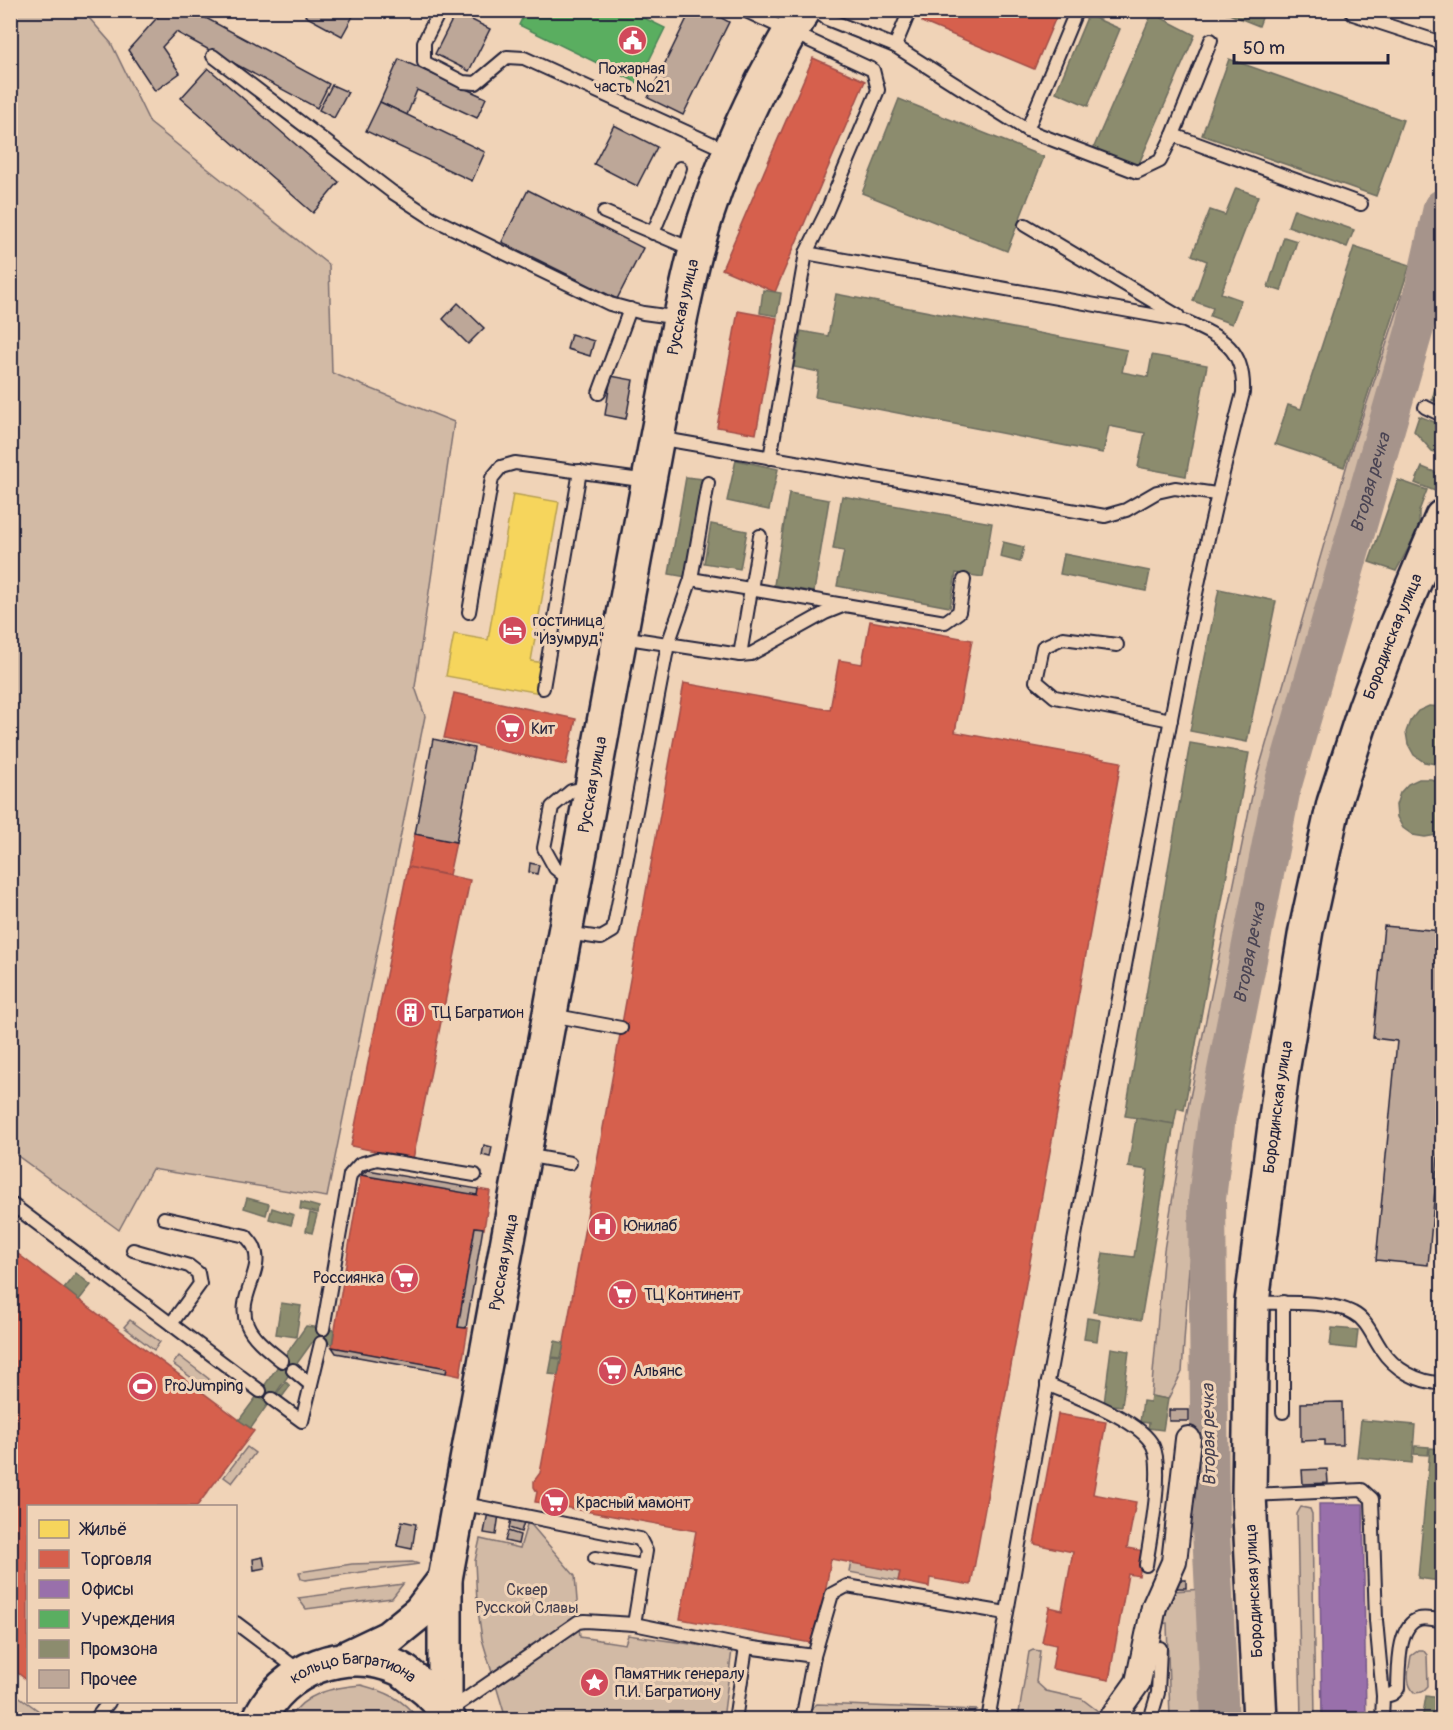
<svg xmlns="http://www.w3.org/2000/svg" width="1453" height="1730" viewBox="0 0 1453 1730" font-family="Pangolin,sans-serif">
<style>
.green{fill:#d2baa5;stroke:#7a6e70;stroke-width:1.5}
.homes{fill:#f6d55c;stroke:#b69f52;stroke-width:1.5}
.shops{fill:#d6604d;stroke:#a04d48;stroke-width:1.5}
.offices{fill:#9970ab;stroke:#755989;stroke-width:1.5}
.public{fill:#5aae61;stroke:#498456;stroke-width:1.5}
.industry{fill:#8c8c6e;stroke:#6c6c5f;stroke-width:1.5}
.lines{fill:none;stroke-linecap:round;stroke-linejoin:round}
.river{stroke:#a6948b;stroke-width:38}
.building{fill:#bda798;stroke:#22223b;stroke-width:1.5}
.lane-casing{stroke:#22223b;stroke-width:16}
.street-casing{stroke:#22223b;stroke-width:28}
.secondary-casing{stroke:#22223b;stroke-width:38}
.primary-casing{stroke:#22223b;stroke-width:38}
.lane{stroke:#f0d3b7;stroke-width:12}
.street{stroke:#f0d3b7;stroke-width:24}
.secondary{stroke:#f0d3b7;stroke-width:33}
.primary{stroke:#f0d3b7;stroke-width:33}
.labels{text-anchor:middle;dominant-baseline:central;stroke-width:6;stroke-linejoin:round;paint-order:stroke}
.poi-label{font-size:16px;fill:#22223b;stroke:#f0d3b7;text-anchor:start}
.street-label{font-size:16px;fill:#22223b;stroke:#f0d3b7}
.park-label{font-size:16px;fill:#454050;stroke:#f0d3b7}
.water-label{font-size:18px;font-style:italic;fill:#4a4453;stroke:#f0d3b7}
</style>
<rect width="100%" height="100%" fill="#f0d3b7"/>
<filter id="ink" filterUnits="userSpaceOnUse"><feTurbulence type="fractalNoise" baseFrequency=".0167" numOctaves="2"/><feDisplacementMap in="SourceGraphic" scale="12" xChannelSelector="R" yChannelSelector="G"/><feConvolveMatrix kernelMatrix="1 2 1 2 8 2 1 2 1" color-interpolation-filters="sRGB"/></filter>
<g filter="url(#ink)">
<g class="green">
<polygon points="11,10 83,11 111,43 150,123 329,265 332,373 454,422 415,687 425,716 327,1197 152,1169 119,1230 11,1151"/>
<polygon points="1421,240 1427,248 1270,780 1204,1118 1193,1207 1182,1372 1168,1399 1151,1396 1164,1250 1187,1112 1254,786 1350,454"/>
<polygon points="130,1320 160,1342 154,1350 124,1327"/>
<polygon points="179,1356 209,1379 204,1387 173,1364"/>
<polygon points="247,1447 255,1453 232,1483 224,1477"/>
<polygon points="1301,1507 1310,1509 1312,1514 1315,1719 1301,1719 1297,1514"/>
<polygon points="528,1521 575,1576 580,1637 625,1644 628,1635 732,1650 723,1719 506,1719 482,1639 477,1603 475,1561 480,1539 520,1548"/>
<polygon points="412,1562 419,1564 305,1580 301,1579 299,1572 352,1564"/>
<polygon points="851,1562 900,1572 898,1581 849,1572"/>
<polygon points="403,1584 392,1598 306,1609 298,1598"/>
<polygon points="1203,1589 1227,1601 1233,1719 1170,1719 1167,1623 1157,1624 1173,1591"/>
<polygon points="1033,1650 1040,1651 1036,1682 1046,1691 1082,1699 1099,1712 1074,1719 1018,1719 1029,1652"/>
<path d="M1419,1650H1423L1427,1655L1428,1686L1422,1692L1415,1693C1404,1683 1409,1669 1411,1656Z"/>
<path d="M361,1685C387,1692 402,1698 418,1719H289C304,1693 333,1687 361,1685Z"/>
<polygon points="10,1690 50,1719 63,1718 61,1720 23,1719 11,1708"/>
<polygon points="817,1704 977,1710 970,1718 810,1719 812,1708"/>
</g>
<polygon class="homes" points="513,494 559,502 531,661 545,663 540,693 446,676 454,634 488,640"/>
<g class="shops">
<polygon points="927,10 1059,10 1034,69 922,22"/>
<polygon points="813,58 865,81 775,292 722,269"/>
<polygon points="738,311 777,318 756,434 717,427"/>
<polygon points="870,621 972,640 955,732 1121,762 971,1585 930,1578 929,1587 914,1584 898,1581 900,1572 831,1559 816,1644 680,1619 696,1531 535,1502 537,1492 534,1487 534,1481 540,1473 546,1441 684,683 830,710 839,660 862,664"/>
<polygon points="454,693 576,719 566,765 444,738"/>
<polygon points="415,834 456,842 449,875 408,867"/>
<polygon points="408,867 470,880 413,1159 351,1146"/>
<polygon points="361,1175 477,1195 478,1189 490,1191 484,1229 475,1227 458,1327 468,1328 460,1376 446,1373 447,1368 332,1347"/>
<polygon points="10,1248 254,1431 197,1506 28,1506 28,1681 10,1667"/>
<polygon points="1058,1414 1106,1422 1093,1494 1136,1502 1127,1548 1144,1551 1139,1576 1128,1574 1109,1680 1052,1669 1056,1645 1042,1642 1049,1607 1062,1610 1073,1552 1034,1544"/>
</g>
<polygon class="offices" points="1319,1504 1363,1504 1366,1720 1322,1720"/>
<polygon class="public" points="526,10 628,10 665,28 638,83 519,25"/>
<g class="industry">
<polygon points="1219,10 1265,10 1259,26"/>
<polygon points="1152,13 1195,35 1137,168 1093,149"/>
<polygon points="1088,15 1120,29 1088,106 1056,92"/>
<polygon points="1229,59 1403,120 1376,196 1202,135"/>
<polygon points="899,99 1044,157 1007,251 862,193"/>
<polygon points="1236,188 1258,196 1221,293 1241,300 1232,324 1210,316 1213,308 1193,301 1207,261 1192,255 1210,210 1225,215"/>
<polygon points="1294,209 1354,230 1347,247 1288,226"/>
<polygon points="1284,237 1297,241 1281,291 1268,287"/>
<polygon points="1354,247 1410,265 1344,467 1275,444 1288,405 1301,409"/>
<polygon points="763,290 781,293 777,316 760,313"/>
<polygon points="836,294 1127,350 1122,372 1148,377 1152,355 1207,365 1186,476 1138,467 1145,433 1109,426 1103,453 815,397 819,372 794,367 801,331 828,336"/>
<polygon points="1442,362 1442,403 1432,400"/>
<polygon points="1419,416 1442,425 1442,455 1432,451 1414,431"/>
<polygon points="736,460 778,469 769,510 727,501"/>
<polygon points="1422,467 1442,475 1435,491 1415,483"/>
<polygon points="686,477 703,479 686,577 669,574"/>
<polygon points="1398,480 1427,490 1419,511 1419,528 1396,571 1369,562"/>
<polygon points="789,493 829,500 814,592 774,585"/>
<polygon points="842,496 992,523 983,577 956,573 950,607 837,586 844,551 833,549"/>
<polygon points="711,524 747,531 740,569 704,563"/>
<polygon points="1003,542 1024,547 1020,562 1000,557"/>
<polygon points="1064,554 1150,571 1146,591 1060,574"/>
<polygon points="1219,589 1276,601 1247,742 1190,731"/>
<polygon points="1429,706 1442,707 1442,763 1436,764 1424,762 1414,755 1408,744 1406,732 1410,721 1418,711"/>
<polygon points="1190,743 1249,753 1184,1110 1177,1108 1174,1124 1125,1116"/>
<polygon points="1419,779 1431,779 1442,784 1442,831 1437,835 1425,837 1413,835 1403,828 1397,817 1396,805 1400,793 1408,784"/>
<polygon points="1136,1118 1174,1124 1141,1320 1093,1312 1103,1253 1134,1257 1148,1170 1128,1167"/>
<polygon points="247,1198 269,1204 266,1215 244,1208"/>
<polygon points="301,1202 319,1207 318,1213 300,1209"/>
<polygon points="272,1208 294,1215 291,1225 269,1219"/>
<polygon points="310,1213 317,1215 312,1233 306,1231"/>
<polygon points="76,1273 91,1285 79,1300 64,1288"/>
<polygon points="281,1303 301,1306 296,1337 276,1334"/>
<polygon points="1087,1318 1100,1320 1097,1341 1084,1339"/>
<polygon points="306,1326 334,1330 332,1344 313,1341 268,1404 257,1396"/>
<polygon points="1332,1328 1358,1330 1356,1349 1330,1346"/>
<polygon points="555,1341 564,1343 561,1358 552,1357"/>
<polygon points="1111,1348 1129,1351 1122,1406 1104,1404"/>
<polygon points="552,1358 561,1359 558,1375 549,1374"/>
<polygon points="286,1382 290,1386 282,1397 277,1393"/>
<polygon points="257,1396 268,1404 251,1428 239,1420"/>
<polygon points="1151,1396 1168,1399 1163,1430 1148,1428 1149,1423 1140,1422 1143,1401 1150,1402"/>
<polygon points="1361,1420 1415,1425 1412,1463 1357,1457"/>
<polygon points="1415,1446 1429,1447 1428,1455 1414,1454"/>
<polygon points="1430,1448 1442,1449 1442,1556 1440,1581 1418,1578"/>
<polygon points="1426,1696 1439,1698 1435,1720 1422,1720"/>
</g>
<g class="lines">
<path class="river" id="s1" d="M1220,1720L1210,1509L1207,1199L1217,1116L1282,788L1415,328L1442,208"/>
</g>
<g class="building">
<polygon points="164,10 191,10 329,84 317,108 176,32 162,47 180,73 155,91 128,50"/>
<polygon points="308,10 343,10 353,16 342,36 305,16"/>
<polygon points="691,10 707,10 729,22 683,115 648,98"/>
<polygon points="456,12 490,29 469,71 435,54"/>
<polygon points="399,59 486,98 477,118 417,90 407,115 380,102"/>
<polygon points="208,68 339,182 313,213 181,98"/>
<polygon points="332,85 348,92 334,118 319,110"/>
<polygon points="380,102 485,152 472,181 366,131"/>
<polygon points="614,125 657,147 637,186 594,164"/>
<polygon points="528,190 643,248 617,299 502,242"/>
<polygon points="458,303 484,328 468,344 443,319"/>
<polygon points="571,334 594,341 590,356 567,349"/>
<polygon points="611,376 633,380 626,419 605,415"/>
<polygon points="433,739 474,748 456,842 415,834"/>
<polygon points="530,863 539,865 537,874 529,872"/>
<polygon points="1384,926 1442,931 1442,1115 1428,1265 1376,1260 1397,1041 1373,1038"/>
<polygon points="484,1145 492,1147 490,1157 482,1155"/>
<polygon points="368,1170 478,1189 477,1195 361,1175"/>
<polygon points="475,1227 483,1228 466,1328 458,1327"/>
<polygon points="332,1347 447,1368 446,1373 336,1353"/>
<polygon points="1342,1402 1343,1445 1325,1445 1325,1440 1301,1441 1301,1403"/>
<rect x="1169" y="1410" width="20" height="11"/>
<polygon points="1327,1469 1328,1483 1303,1484 1302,1470"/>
<polygon points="488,1512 499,1514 496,1535 484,1533"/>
<polygon points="511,1519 524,1522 521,1532 509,1528"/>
<polygon points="402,1521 416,1524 412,1549 397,1546"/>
<polygon points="508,1531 520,1535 518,1544 505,1541"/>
<polygon points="263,1557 265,1568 254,1570 253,1559"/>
<rect x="1176" y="1580" width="10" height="8"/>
</g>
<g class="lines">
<defs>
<g id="lane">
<polyline points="440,10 424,42 424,62 463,82 476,83 507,57 524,58 728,151"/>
<polyline points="744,10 873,70 878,90 826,213 806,253 770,458"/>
<polyline points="816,10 827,19 895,46 1027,130 1137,172 1160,161 1173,135 1361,204"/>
<polyline points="1353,14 1442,43"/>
<polyline points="895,46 910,10"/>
<polyline points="213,56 392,192 432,218 610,304 643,313 680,318"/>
<polyline points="1027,130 1075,14 1074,10"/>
<polyline points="1173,135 1211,40"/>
<polyline points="604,212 694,250"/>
<polyline points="1025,225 1178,316"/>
<polyline points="653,233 680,168"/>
<path d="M806,253L1185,321C1222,338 1245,348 1243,393C1193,583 1160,778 1124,971C1077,1220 1031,1470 988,1720"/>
<polyline points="599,393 630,309"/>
<polyline points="1425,407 1442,415"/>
<polyline points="658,438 1105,516 1126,510 1157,492 1175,488 1216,494"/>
<polyline points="691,579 844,605"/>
<polyline points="469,612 492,478 501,467 515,463 648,481"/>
<polyline points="621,637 740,655 751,654 825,613 845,605 945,622 959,612 964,580"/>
<polyline points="1117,645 1063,638 1043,647 1036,681 1055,697 1171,720"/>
<polyline points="740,655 760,536"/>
<polyline points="543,688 580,471"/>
<polyline points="571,881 555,868 544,848 552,807 571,791 590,787"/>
<polyline points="566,933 601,938 613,931 668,644 691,579 708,483"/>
<polyline points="551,1015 621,1028"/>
<polyline points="525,1155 570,1163"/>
<polyline points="10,1203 260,1391"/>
<path d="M164,1218L246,1236C249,1240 253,1244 254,1247C265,1271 236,1297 247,1324C253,1339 270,1351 282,1361"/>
<polyline points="133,1250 189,1266 198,1273 200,1284 171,1324"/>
<polyline points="1283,1302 1283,1412"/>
<path d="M1253,1303C1279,1303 1330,1300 1353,1313C1367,1320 1372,1336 1381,1349C1394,1369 1418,1383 1442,1383"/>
<polyline points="323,1329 350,1175 360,1164 377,1159 475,1175"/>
<polyline points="293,1370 311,1385"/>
<path d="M1047,1384C1074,1396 1141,1420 1153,1446C1164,1469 1150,1538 1146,1565"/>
<polyline points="272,1399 302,1421 321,1343"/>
<polyline points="1250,1495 1362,1490 1372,1499 1376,1620 1383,1696"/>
<polyline points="460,1503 640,1539 646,1551 634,1624"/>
<polyline points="595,1558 643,1566"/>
<polyline points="236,1623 301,1672"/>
<polyline points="450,1710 578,1622 585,1621 634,1624 746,1647 814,1656"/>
<polyline points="95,1720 109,1702"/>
<polyline points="735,1720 746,1647"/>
<polyline points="802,1720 814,1656 832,1594 847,1586 1006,1613"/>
<polyline points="1150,1720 1158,1693 1160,1648"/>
<path d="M1382,1720L1383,1696C1390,1695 1394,1695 1398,1688C1399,1670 1397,1625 1419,1619C1425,1617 1436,1620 1442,1620"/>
</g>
<polyline id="street" points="1109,1720 1113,1717 1138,1682 1154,1607 1174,1562 1188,1439"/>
<g id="secondary">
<path id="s2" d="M1260,1720L1249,1495L1252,1302L1282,1072L1306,930L1334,803L1365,708L1394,630L1442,517"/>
</g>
<g id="primary">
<polyline points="346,1658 388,1638 420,1612 445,1579"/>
<path id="s3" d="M445,1709V1579L657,437C669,375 680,312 696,250C718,169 758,81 804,10"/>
<path id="s4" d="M259,1720C282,1668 347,1645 398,1668C405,1671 411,1677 417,1682C431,1692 442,1703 449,1720"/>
</g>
</defs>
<use href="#lane" class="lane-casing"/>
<use href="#street" class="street-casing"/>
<use href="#secondary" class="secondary-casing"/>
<use href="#primary" class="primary-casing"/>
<use href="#lane" class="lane"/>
<use href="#street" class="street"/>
<use href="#secondary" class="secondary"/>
<use href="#primary" class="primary"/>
</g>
</g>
<defs>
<symbol id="civic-disc" viewBox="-11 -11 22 22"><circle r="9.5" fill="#d1495b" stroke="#f0d3b7"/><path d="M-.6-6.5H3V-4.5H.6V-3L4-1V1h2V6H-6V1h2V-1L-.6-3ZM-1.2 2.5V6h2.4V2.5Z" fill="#fff"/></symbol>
<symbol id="hotel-disc" viewBox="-11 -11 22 22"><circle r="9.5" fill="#d1495b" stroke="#f0d3b7"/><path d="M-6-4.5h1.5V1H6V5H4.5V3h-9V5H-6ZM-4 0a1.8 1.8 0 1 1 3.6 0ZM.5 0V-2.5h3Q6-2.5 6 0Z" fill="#fff"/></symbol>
<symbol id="supermarket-disc" viewBox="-11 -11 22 22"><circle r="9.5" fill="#d1495b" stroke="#f0d3b7"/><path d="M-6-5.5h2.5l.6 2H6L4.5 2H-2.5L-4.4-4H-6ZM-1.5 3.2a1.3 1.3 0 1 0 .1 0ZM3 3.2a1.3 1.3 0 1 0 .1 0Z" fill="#fff"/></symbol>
<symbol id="building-disc" viewBox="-11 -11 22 22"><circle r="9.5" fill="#d1495b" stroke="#f0d3b7"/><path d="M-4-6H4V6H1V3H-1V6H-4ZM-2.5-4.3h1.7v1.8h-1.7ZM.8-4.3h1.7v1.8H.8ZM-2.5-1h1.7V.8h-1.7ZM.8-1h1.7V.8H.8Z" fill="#fff"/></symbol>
<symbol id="hospital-disc" viewBox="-11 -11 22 22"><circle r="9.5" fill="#d1495b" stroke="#f0d3b7"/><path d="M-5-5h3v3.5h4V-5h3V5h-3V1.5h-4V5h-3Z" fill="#fff"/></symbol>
<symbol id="stadium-disc" viewBox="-11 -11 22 22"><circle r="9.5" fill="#d1495b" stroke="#f0d3b7"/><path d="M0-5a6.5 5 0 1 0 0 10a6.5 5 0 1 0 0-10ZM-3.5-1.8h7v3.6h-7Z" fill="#fff"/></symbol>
<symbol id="sight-disc" viewBox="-11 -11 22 22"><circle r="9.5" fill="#d1495b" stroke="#f0d3b7"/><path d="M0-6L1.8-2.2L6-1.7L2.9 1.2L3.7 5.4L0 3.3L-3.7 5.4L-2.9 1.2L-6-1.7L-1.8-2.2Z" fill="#fff"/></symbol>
</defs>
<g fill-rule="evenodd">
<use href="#civic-disc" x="616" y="24" width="33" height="33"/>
<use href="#hotel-disc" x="496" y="614" width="33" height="33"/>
<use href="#supermarket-disc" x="494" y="712" width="33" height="33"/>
<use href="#building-disc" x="394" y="996" width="33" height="33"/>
<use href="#hospital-disc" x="586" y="1210" width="33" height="33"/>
<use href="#supermarket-disc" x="388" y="1262" width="33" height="33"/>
<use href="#supermarket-disc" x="606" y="1278" width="33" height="33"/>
<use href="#supermarket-disc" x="596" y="1354" width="33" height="33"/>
<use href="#stadium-disc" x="126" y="1370" width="33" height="33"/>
<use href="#supermarket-disc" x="538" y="1486" width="33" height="33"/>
<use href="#sight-disc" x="578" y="1666" width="33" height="33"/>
</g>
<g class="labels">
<g class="poi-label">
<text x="632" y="69" text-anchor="middle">Пожарная<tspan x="632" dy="18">часть №21</tspan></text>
<text x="533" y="621">гостиница<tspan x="533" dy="18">"Изумруд"</tspan></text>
<text x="531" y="729">Кит</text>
<text x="431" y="1013">ТЦ Багратион</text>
<text x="624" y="1226">Юнилаб</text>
<text x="384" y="1278" text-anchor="end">Россиянка</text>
<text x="644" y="1295">ТЦ Континент</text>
<text x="633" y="1371">Альянс</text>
<text x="164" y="1386">ProJumping</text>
<text x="576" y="1503">Красный мамонт</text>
<text x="615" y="1674">Памятник генералу<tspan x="615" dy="18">П.И. Багратиону</tspan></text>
</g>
<g class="street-label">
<text stroke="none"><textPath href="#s3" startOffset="1424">Русская улица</textPath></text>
<text stroke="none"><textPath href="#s2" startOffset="1101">Бородинская улица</textPath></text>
<text stroke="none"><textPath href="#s3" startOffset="938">Русская улица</textPath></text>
<text stroke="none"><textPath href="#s2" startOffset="615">Бородинская улица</textPath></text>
<text stroke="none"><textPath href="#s3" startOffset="452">Русская улица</textPath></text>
<text transform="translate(1254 1591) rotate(-93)">Бородинская улица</text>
<text stroke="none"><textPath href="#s4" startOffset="118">кольцо Багратиона</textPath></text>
</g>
<g class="park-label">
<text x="527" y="1590">Сквер<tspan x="527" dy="18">Русской Славы</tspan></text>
</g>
<g class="water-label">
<text stroke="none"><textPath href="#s1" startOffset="1257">Вторая речка</textPath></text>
<text stroke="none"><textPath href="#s1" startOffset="771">Вторая речка</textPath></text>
<text transform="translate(1209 1435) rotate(-91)">Вторая речка</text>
</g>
</g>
<rect width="1453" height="1730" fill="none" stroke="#f0d3b7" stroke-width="36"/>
<rect x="18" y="18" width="1417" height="1694" fill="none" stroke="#22223b" stroke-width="2" filter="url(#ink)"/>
<rect x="27" y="1505" width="210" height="198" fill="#f0d3b7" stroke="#9e8c85" stroke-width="1.5"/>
<rect x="39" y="1520" width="30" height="18" fill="#f6d55c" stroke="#9e8c85" stroke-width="1.5"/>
<text x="81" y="1535" font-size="18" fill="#22223b">Жильё</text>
<rect x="39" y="1550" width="30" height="18" fill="#d6604d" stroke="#9e8c85" stroke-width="1.5"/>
<text x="81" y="1565" font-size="18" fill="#22223b">Торговля</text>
<rect x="39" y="1580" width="30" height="18" fill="#9970ab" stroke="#9e8c85" stroke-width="1.5"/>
<text x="81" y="1595" font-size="18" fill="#22223b">Офисы</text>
<rect x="39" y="1610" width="30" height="18" fill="#5aae61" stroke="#9e8c85" stroke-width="1.5"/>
<text x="81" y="1625" font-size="18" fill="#22223b">Учреждения</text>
<rect x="39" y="1640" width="30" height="18" fill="#8c8c6e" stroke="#9e8c85" stroke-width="1.5"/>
<text x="81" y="1655" font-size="18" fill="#22223b">Промзона</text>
<rect x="39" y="1670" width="30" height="18" fill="#bda798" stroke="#9e8c85" stroke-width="1.5"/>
<text x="81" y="1685" font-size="18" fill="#22223b">Прочее</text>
<path d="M1234 54v9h154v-9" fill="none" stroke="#22223b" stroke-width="3"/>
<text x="1243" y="54" font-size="18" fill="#22223b" stroke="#f0d3b7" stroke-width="4.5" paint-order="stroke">50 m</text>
</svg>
